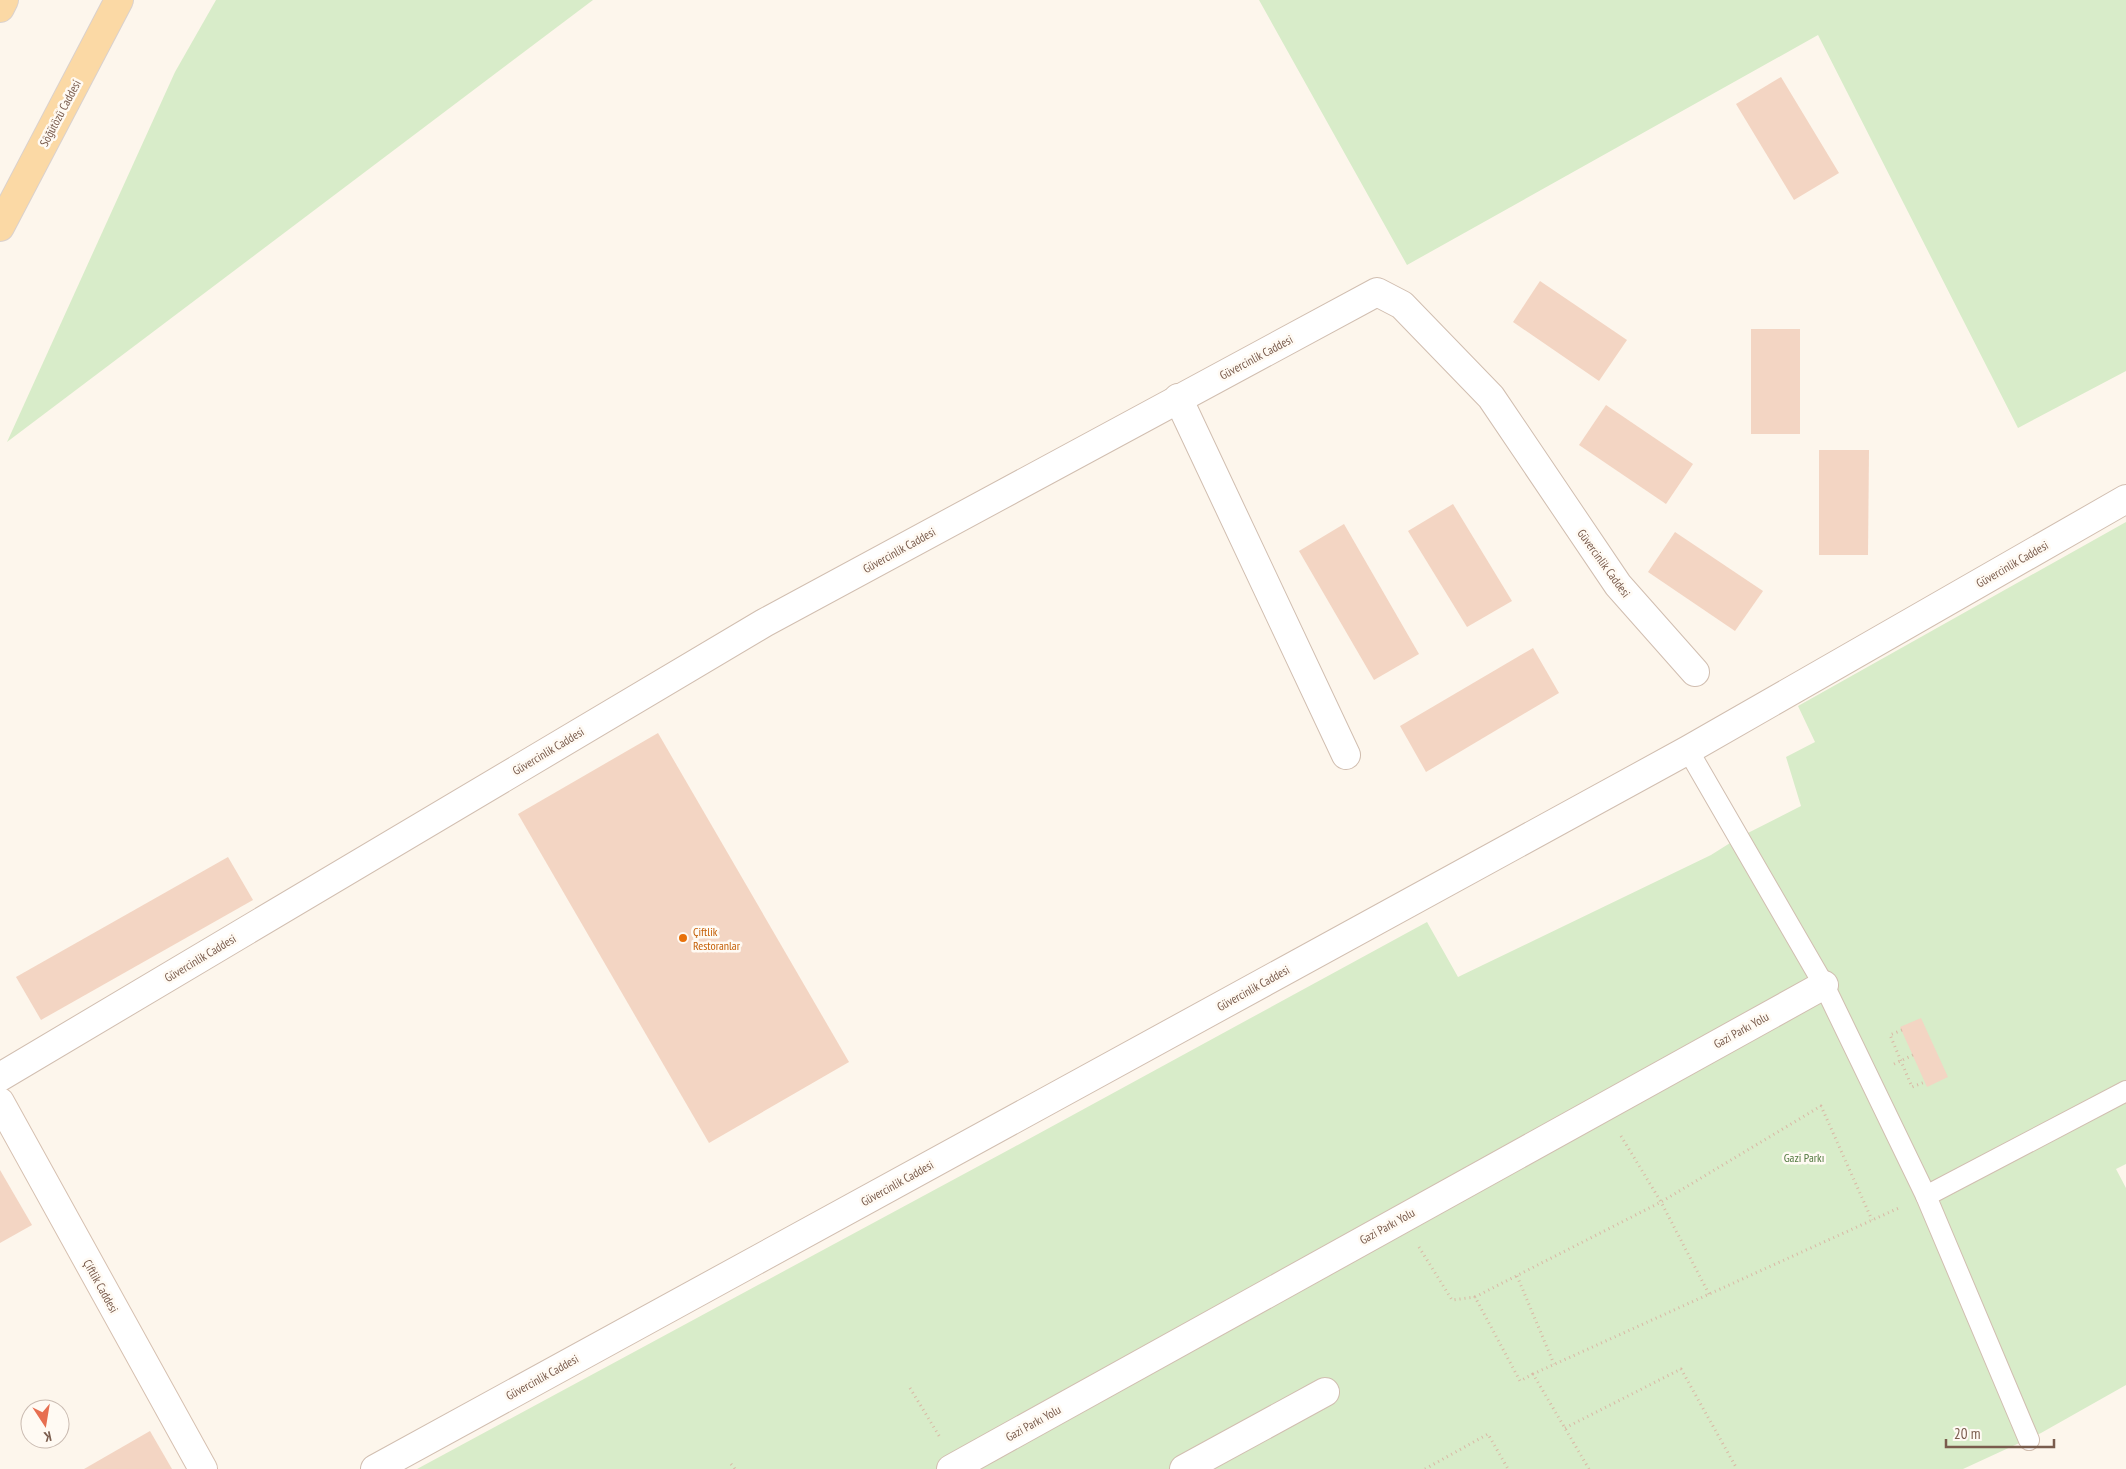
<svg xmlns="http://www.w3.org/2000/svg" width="2126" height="1469" viewBox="0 0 2126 1469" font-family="'PT Sans Narrow',sans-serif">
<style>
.green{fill:#d8ecc9}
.building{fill:#f3d5c3}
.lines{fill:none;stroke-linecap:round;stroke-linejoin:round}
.service-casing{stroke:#d1beb0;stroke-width:22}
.pedestrian-casing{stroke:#d1beb0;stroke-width:30}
.minor-casing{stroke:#d1beb0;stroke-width:30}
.secondary-casing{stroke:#d6c0b0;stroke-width:30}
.primary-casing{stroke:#dad1cd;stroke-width:30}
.path{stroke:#d9b8a5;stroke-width:3;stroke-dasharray:1 4;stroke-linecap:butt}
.service{stroke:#fff;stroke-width:20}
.pedestrian{stroke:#fff;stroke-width:28}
.minor{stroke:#fff;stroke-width:28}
.secondary{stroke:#fff;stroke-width:28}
.primary{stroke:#fbd9a5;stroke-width:28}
.food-dot{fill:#e8710a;stroke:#fffaf3;stroke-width:2}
.labels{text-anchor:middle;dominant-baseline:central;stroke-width:5;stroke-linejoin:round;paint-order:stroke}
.street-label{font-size:12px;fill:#7a5c4d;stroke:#fffaf3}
.food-label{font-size:12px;fill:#c56008;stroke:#fffaf3;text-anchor:start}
.park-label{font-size:12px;fill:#537a41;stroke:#fffaf3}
</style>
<rect width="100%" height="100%" fill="#fdf6ec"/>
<g class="green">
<polygon points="216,0 593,0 7,442 175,72"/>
<polygon points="1259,0 2126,0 2126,371 2018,428 1818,35 1407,265"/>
<polygon points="2126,522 2126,1164 2116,1169 2126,1188 2126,1385 2041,1433 1963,1469 417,1469 1014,1147 1427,922 1458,977 1711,855 1738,838 1801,806 1786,757 1815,742 1798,706"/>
</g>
<g class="building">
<polygon points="1781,77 1839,173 1794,200 1736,104"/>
<polygon points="1540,281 1627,340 1599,381 1513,322"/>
<rect x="1751" y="329" width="49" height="105"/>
<polygon points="1606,405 1693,464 1666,504 1579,445"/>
<polygon points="1819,450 1869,450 1868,555 1819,555"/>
<polygon points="1453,504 1512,601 1467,627 1408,531"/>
<polygon points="1344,524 1419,654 1374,680 1299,551"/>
<polygon points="1675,532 1763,591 1735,631 1648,572"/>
<polygon points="1533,648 1559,693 1426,772 1400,726"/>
<polygon points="658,733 849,1062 709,1143 518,814"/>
<polygon points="228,857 253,900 41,1020 16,977"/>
<polygon points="1921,1018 1948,1077 1927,1087 1900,1027"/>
<polygon points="0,1170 32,1225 0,1243"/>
<polygon points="150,1431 172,1469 84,1469"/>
</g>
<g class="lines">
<defs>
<g id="service">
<polyline points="1688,750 1824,985 1926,1196 2029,1440"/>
<polyline points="1926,1196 2126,1091"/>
</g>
<g id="pedestrian">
<polyline points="951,1469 1824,985"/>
<polyline points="1184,1469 1325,1392"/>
</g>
<g id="minor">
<polyline points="1178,398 1346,755"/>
<polyline points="0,1077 764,623 1377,292 1402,305 1491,397 1618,585 1695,672"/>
<polyline points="375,1469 1688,750 2126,499"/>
</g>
<polyline id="secondary" points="0,1102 203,1469"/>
<g id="primary">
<polyline points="0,8 4,0"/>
<polyline points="0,227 119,0"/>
</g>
</defs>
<use href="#service" class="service-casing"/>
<use href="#pedestrian" class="pedestrian-casing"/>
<use href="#minor" class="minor-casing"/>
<use href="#secondary" class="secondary-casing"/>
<use href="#primary" class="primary-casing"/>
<g class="path">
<polyline points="1902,1030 1890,1035 1912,1087 1925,1082"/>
<polyline points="1894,1064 1913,1055"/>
<polyline points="1621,1136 1661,1202 1709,1294"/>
<polyline points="1419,1247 1452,1300 1475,1297"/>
<polyline points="1517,1276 1554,1364"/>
<polyline points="1533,1374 1520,1381 1475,1297 1661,1202 1821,1106 1872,1220"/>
<polyline points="910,1388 941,1439"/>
<polyline points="1565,1428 1681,1369 1737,1469"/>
<polyline points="731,1464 735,1469"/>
<polyline points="1425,1469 1488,1434 1508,1469"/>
<polyline points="1589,1469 1533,1374 1901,1207"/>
</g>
<use href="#service" class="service"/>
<use href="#pedestrian" class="pedestrian"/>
<use href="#minor" class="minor"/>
<use href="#secondary" class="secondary"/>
<use href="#primary" class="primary"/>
</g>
<circle class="food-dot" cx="683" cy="938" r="5"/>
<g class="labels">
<g class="street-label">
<text transform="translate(60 113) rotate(-62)">Söğütözü Caddesi</text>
<text transform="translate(1256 357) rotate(-28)">Güvercinlik Caddesi</text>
<text transform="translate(899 550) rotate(-29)">Güvercinlik Caddesi</text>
<text transform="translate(1604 563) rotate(54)">Güvercinlik Caddesi</text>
<text transform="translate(2012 564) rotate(-30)">Güvercinlik Caddesi</text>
<text transform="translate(548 751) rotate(-31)">Güvercinlik Caddesi</text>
<text transform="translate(200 958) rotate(-31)">Güvercinlik Caddesi</text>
<text transform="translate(1253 988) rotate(-29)">Güvercinlik Caddesi</text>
<text transform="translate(1741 1030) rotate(-29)">Gazi Parkı Yolu</text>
<text transform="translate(897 1183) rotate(-29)">Güvercinlik Caddesi</text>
<text transform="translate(1387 1226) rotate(-29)">Gazi Parkı Yolu</text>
<text transform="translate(101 1286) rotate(61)">Çiftlik Caddesi</text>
<text transform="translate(542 1377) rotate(-29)">Güvercinlik Caddesi</text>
<text transform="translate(1033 1423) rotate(-29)">Gazi Parkı Yolu</text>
</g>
<g class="food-label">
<text x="693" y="931">Çiftlik<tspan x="693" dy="14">Restoranlar</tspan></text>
</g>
<g class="park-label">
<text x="1804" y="1157">Gazi Parkı</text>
</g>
</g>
<g transform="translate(45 1424) rotate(168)"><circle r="24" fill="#fffaf3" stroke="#cabbb1"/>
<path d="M0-4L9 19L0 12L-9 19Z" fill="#e76f51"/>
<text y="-8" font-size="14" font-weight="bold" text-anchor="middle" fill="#7a5c4d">K</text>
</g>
<path d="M1946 1439v8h108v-8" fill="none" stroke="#7a5c4d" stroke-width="2.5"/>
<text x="1954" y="1439" font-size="15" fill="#7a5c4d" stroke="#fffaf3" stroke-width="4" paint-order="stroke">20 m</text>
</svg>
